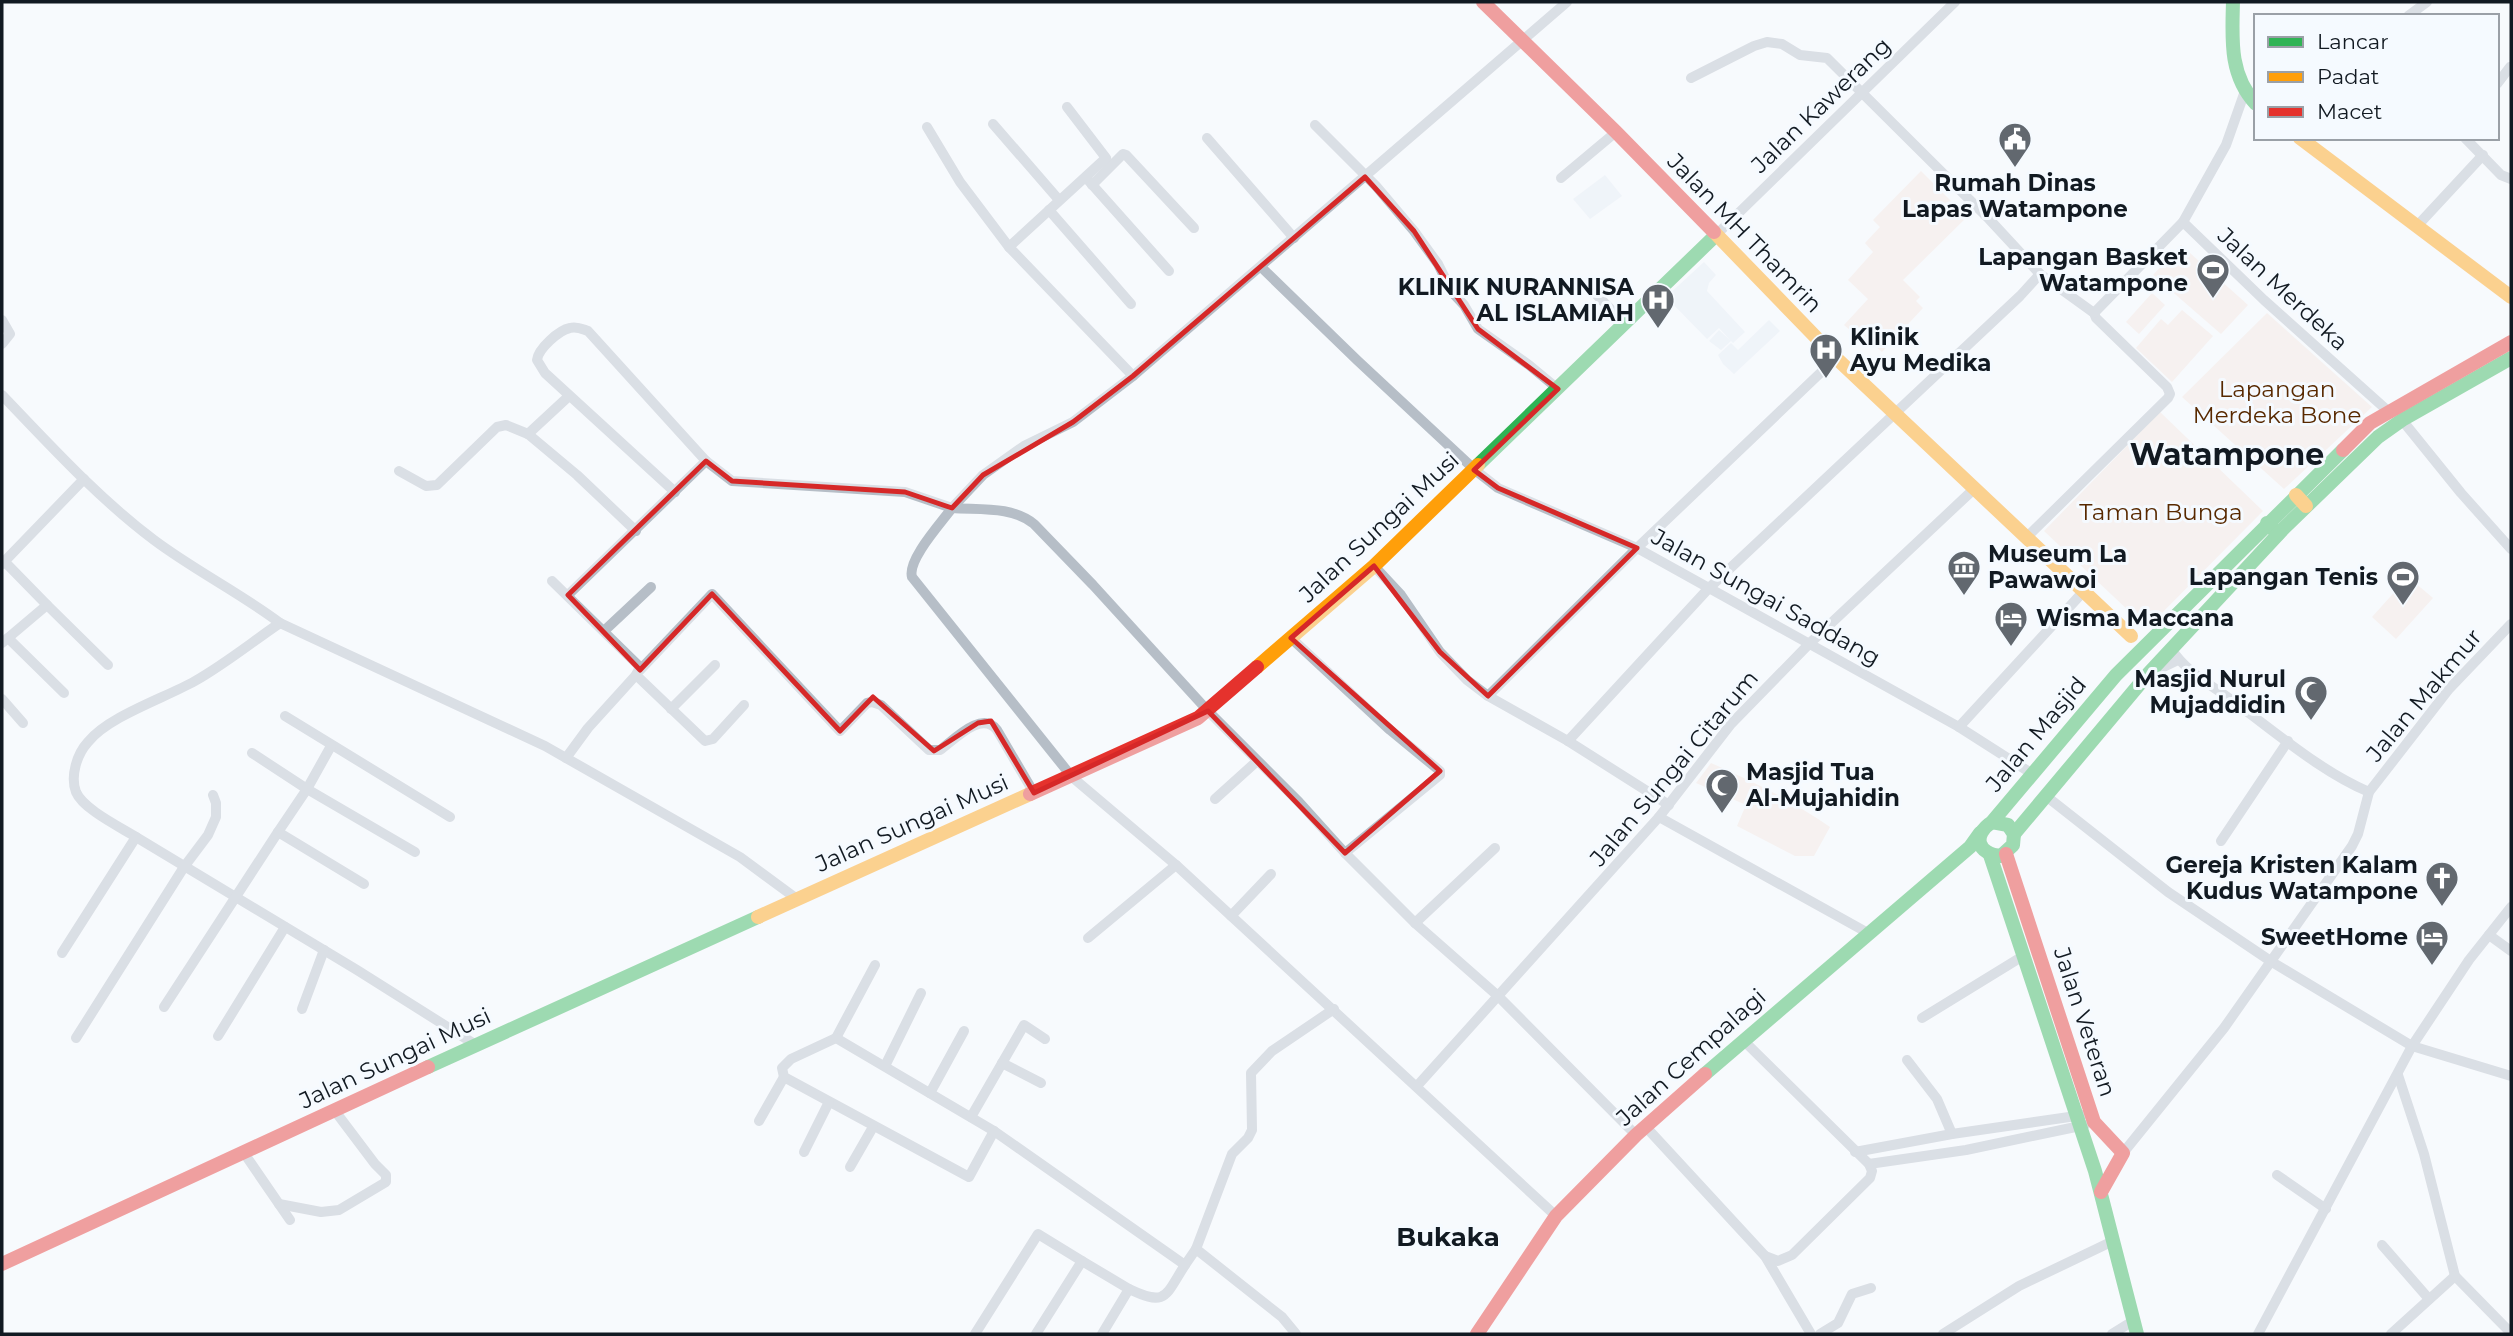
<svg xmlns="http://www.w3.org/2000/svg" width="2513" height="1336" viewBox="0 0 2513 1336" font-family="Montserrat,sans-serif">
<style>
.built{fill:#e5edf4}
.green{fill:#f3e7df}
.lines{fill:none;stroke-linecap:round;stroke-linejoin:round}
.street{stroke:#b6bec7;stroke-width:10}
.fast{stroke:#30b455;stroke-width:14}
.slow{stroke:#ff9f0a;stroke-width:14}
.jam{stroke:#e5322d;stroke-width:14}
.marked{fill:none;stroke:#d62828;stroke-width:5;stroke-linejoin:round}
.labels{text-anchor:middle;dominant-baseline:central;stroke-width:6;stroke-linejoin:round;paint-order:stroke}
.street-label{font-size:23px;fill:#121a22;stroke:#f5faff}
.poi-label{font-size:23px;font-weight:bold;fill:#121a22;stroke:#f5faff;text-anchor:end}
.park-label{font-size:23px;fill:#582900;stroke:#f5faff}
.quarter-label{font-size:26px;font-weight:bold;fill:#121a22;stroke:#f5faff}
.district-label{font-size:30px;font-weight:bold;fill:#121a22;stroke:#f5faff}
</style>
<rect width="100%" height="100%" fill="#f7fafd"/>
<g class="built">
<polygon points="1605,175 1622,196 1590,219 1573,199"/>
<polygon points="1704,262 1716,275 1709,283 1707,291 1745,332 1733,343 1731,341 1721,350 1709,341 1719,330 1730,340 1719,328 1707,339 1666,297"/>
<polygon points="1769,320 1780,331 1734,374 1723,364 1718,355 1731,343 1738,350"/>
</g>
<g class="green">
<polygon points="1921,171 1967,217 1903,280 1920,297 1916,301 1923,308 1882,352 1873,344 1870,347 1844,325 1868,299 1848,280 1873,252 1865,243 1880,227 1873,220"/>
<polygon points="2181,245 2248,305 2221,334 2153,275"/>
<polygon points="2152,293 2165,305 2139,334 2126,322"/>
<polygon points="2182,310 2213,336 2172,382 2136,348 2161,319 2168,325"/>
<polygon points="2267,313 2372,407 2284,489 2182,397"/>
<polygon points="2160,412 2263,511 2147,628 2044,531"/>
<polygon points="2408,577 2433,598 2396,639 2372,617"/>
<path d="M1711,763C1752,781 1793,801 1830,827L1814,856H1795L1737,826L1746,805L1696,783Z"/>
</g>
<g class="lines">
<g class="street">
<polyline points="2408,16 2427,2"/>
<polyline points="1691,78 1754,46 1767,42 1782,44 1800,55 1827,58 1989,219 2040,274 2094,313 2096,318 2167,387 2170,394 2168,398 2026,538"/>
<polyline points="2497,84 2510,67"/>
<polyline points="993,124 1059,200"/>
<polyline points="1315,125 1376,186 1414,231 1438,264 1452,292 1464,305 1478,329 1529,365 1558,389"/>
<polyline points="927,127 960,182 1009,247 1133,376"/>
<polyline points="1207,138 1294,238"/>
<polyline points="2465,138 2501,175 2511,179"/>
<polyline points="1561,178 1616,132"/>
<polyline points="1088,180 1169,271"/>
<polyline points="1092,185 1123,154 1126,155 1194,228"/>
<polyline points="1049,210 1131,304"/>
<polyline points="2183,222 2264,300 2388,411"/>
<polyline points="2418,225 2483,155"/>
<polyline points="1715,236 1955,2"/>
<polyline points="1009,247 1106,158 1067,107"/>
<polyline points="1261,267 1358,361 1475,470 1498,488 1637,548 1959,727 2031,773"/>
<polyline points="1591,289 1625,324"/>
<polyline points="2094,313 2183,222 2226,145 2244,94"/>
<polyline points="2,320 10,334 2,344"/>
<path d="M2,395C50,445 98,498 154,540C194,570 240,593 280,623L545,746L740,857L797,899"/>
<polyline points="2402,420 2461,493 2511,549"/>
<polyline points="528,434 569,396"/>
<polyline points="399,471 426,486 437,485 497,427 506,425 528,434 577,475 636,531"/>
<path d="M675,492L545,373L537,360C538,349 559,330 570,328C577,326 582,329 588,331L706,461"/>
<polyline points="2,564 84,479"/>
<polyline points="1374,566 1401,595 1440,652 1467,680 1488,696 1568,741 1669,805"/>
<polyline points="552,581 640,667 636,675 588,728 566,758"/>
<polyline points="568,595 706,461 732,481 905,492 952,508 983,475 1024,446 1073,422 1133,376 1567,2"/>
<polyline points="47,605 108,665"/>
<path d="M280,623C252,642 225,664 195,681C165,698 109,716 88,742C77,754 70,776 76,792C83,809 120,827 136,837L357,970L476,1045"/>
<polyline points="604,631 651,587"/>
<polyline points="8,638 64,693"/>
<polyline points="1291,638 1390,730 1440,771 1440,775 1345,853"/>
<polyline points="2,643 47,605 4,561"/>
<path d="M2172,650C2186,672 2213,686 2234,702C2277,733 2320,771 2369,792"/>
<path d="M640,670L712,594L840,731L867,703L872,702L881,705L929,750H940C955,739 982,710 997,730L1034,793"/>
<polyline points="2153,672 2178,660"/>
<polyline points="636,675 705,741 713,739 744,705"/>
<polyline points="1488,696 1637,548 1836,358"/>
<polyline points="2,699 23,723"/>
<polyline points="671,709 715,665"/>
<polyline points="285,716 450,817"/>
<polyline points="1959,727 2083,592"/>
<polyline points="1568,741 1708,589 2020,296 2040,274"/>
<polyline points="252,753 307,789 415,852"/>
<polyline points="2046,796 2168,892 2272,962 2412,1046 2511,1076"/>
<polyline points="1215,799 1256,762"/>
<polyline points="1659,817 1868,933"/>
<polyline points="278,832 307,789 331,746"/>
<polyline points="2221,841 2288,741"/>
<polyline points="1231,916 1271,874"/>
<polyline points="1415,923 1495,848"/>
<polyline points="2489,935 2511,951"/>
<polyline points="1088,938 1176,865"/>
<polyline points="62,953 136,837"/>
<polyline points="875,965 836,1038 791,1059 782,1068 784,1077 969,1177 994,1131"/>
<polyline points="164,1007 278,832 364,884"/>
<polyline points="302,1009 324,950"/>
<polyline points="1922,1018 2023,956"/>
<polyline points="218,1036 285,927"/>
<polyline points="76,1038 184,867 208,835 216,817 216,803 213,795"/>
<polyline points="836,1038 994,1131 1185,1265 1196,1249"/>
<polyline points="1743,1040 1869,1164 1872,1171 1870,1178 1792,1255 1778,1261 1765,1256"/>
<polyline points="1907,1060 1937,1099 1952,1134"/>
<polyline points="1002,1063 1041,1083"/>
<polyline points="885,1066 921,993"/>
<polyline points="2398,1075 2424,1154 2455,1276 2511,1333"/>
<polyline points="1417,1086 1659,817 1731,724 1810,643 1974,489"/>
<polyline points="930,1093 964,1031"/>
<polyline points="971,1117 1024,1025 1045,1039"/>
<polyline points="759,1121 784,1077"/>
<polyline points="1645,1126 1765,1256 1811,1334"/>
<polyline points="804,1152 829,1102"/>
<polyline points="1855,1152 1952,1134 2083,1115"/>
<polyline points="244,1153 290,1220"/>
<polyline points="2123,1153 2224,1028 2352,846 2358,834 2369,792 2449,689 2511,624"/>
<polyline points="1869,1164 1966,1150 2085,1125"/>
<polyline points="850,1167 873,1127"/>
<polyline points="2277,1175 2326,1209"/>
<polyline points="279,1204 321,1212 339,1210 386,1182 386,1175 375,1164 335,1111"/>
<path d="M1556,1216L1176,865L1072,777L912,577C907,560 941,523 952,508C980,510 1012,506 1034,524L1093,585L1208,711L1299,802L1345,853L1415,923L1498,996L1636,1135"/>
<polyline points="2382,1245 2429,1299"/>
<polyline points="1082,1261 1129,1289 1102,1334"/>
<path d="M1129,1289C1167,1307 1165,1296 1185,1265"/>
<polyline points="975,1334 1038,1234 1082,1261 1036,1334"/>
<polyline points="1296,1334 1282,1317 1196,1249 1232,1154 1248,1138 1252,1130 1251,1073 1272,1051 1334,1009"/>
<polyline points="1820,1334 1838,1323 1852,1294 1871,1288"/>
<polyline points="1943,1334 2019,1286 2113,1241"/>
<polyline points="2112,1334 2133,1321"/>
<polyline points="2258,1334 2412,1046 2469,960 2511,907"/>
<polyline points="2391,1334 2455,1276"/>
</g>
<g class="fast">
<path d="M2233,2C2232,39 2229,75 2256,104"/>
<polyline points="1478,465 1715,236"/>
<polyline points="2267,523 2278,534"/>
<path d="M1992,822L2008,825L2014,834L2013,845L2001,856C1977,854 1972,835 1992,822L2116,675L2343,450"/>
<polyline points="2014,834 2148,674 2284,528 2378,437 2402,420 2511,358"/>
<polyline points="1990,855 2095,1171 2137,1334"/>
<polyline points="428,1067 758,917"/>
<polyline points="1705,1074 1970,847 1980,833"/>
</g>
<g class="slow">
<polyline points="2300,138 2511,297"/>
<polyline points="1714,232 1836,358 2131,636"/>
<polyline points="2296,495 2306,506"/>
<polyline points="1257,667 1374,566 1478,465"/>
<polyline points="758,917 1030,794"/>
</g>
<g class="jam">
<polyline points="1483,2 1616,132 1714,232"/>
<polyline points="2343,450 2370,423 2511,342"/>
<polyline points="1030,794 1198,718 1257,667"/>
<polyline points="2006,854 2094,1122 2123,1153 2101,1192"/>
<polyline points="2,1264 428,1067"/>
<polyline points="1477,1334 1556,1216 1636,1135 1705,1074"/>
</g>
</g>
<path d="M0 0H2513V1336H0ZM1365,177L1414,231L1478,329L1558,389L1474,470L1498,488L1637,548L1488,696L1440,652L1374,566L1291,638L1440,771L1345,853L1208,711L1034,793L991,721L978,723L934,751L873,697L840,731L712,594L640,670L568,595L706,461L732,481L905,492L952,508L983,475L1073,422L1133,376Z" fill="#f7fafd" fill-opacity=".55" fill-rule="evenodd"/>
<path class="marked" d="M1365,177L1414,231L1478,329L1558,389L1474,470L1498,488L1637,548L1488,696L1440,652L1374,566L1291,638L1440,771L1345,853L1208,711L1034,793L991,721L978,723L934,751L873,697L840,731L712,594L640,670L568,595L706,461L732,481L905,492L952,508L983,475L1073,422L1133,376Z"/>
<defs>
<symbol id="civic-pin" viewBox="-11 -11 22 30"><path d="M0 17L-7.5 6A9.5 9.5 0 1 1 7.5 6Z" fill="#62686f" stroke="#f5faff"/><path d="M-.6-6.5H3V-4.5H.6V-3L4-1V1h2V6H-6V1h2V-1L-.6-3ZM-1.2 2.5V6h2.4V2.5Z" fill="#fff"/></symbol>
<symbol id="stadium-pin" viewBox="-11 -11 22 30"><path d="M0 17L-7.5 6A9.5 9.5 0 1 1 7.5 6Z" fill="#62686f" stroke="#f5faff"/><path d="M0-5a6.5 5 0 1 0 0 10a6.5 5 0 1 0 0-10ZM-3.5-1.8h7v3.6h-7Z" fill="#fff"/></symbol>
<symbol id="hospital-pin" viewBox="-11 -11 22 30"><path d="M0 17L-7.5 6A9.5 9.5 0 1 1 7.5 6Z" fill="#62686f" stroke="#f5faff"/><path d="M-5-5h3v3.5h4V-5h3V5h-3V1.5h-4V5h-3Z" fill="#fff"/></symbol>
<symbol id="museum-pin" viewBox="-11 -11 22 30"><path d="M0 17L-7.5 6A9.5 9.5 0 1 1 7.5 6Z" fill="#62686f" stroke="#f5faff"/><path d="M0-6L6-3V-2H-6V-3ZM-5-1h2V3h-2ZM-1-1h2V3h-2ZM3-1h2V3H3ZM-6 4H6V6H-6Z" fill="#fff"/></symbol>
<symbol id="hotel-pin" viewBox="-11 -11 22 30"><path d="M0 17L-7.5 6A9.5 9.5 0 1 1 7.5 6Z" fill="#62686f" stroke="#f5faff"/><path d="M-6-4.5h1.5V1H6V5H4.5V3h-9V5H-6ZM-4 0a1.8 1.8 0 1 1 3.6 0ZM.5 0V-2.5h3Q6-2.5 6 0Z" fill="#fff"/></symbol>
<symbol id="mosque-pin" viewBox="-11 -11 22 30"><path d="M0 17L-7.5 6A9.5 9.5 0 1 1 7.5 6Z" fill="#62686f" stroke="#f5faff"/><path d="M3.5-4.9A6 6 0 1 0 3.5 4.9A5 5 0 1 1 3.5-4.9Z" fill="#fff"/></symbol>
<symbol id="church-pin" viewBox="-11 -11 22 30"><path d="M0 17L-7.5 6A9.5 9.5 0 1 1 7.5 6Z" fill="#62686f" stroke="#f5faff"/><path d="M-1.2-6h2.4v3.5h3.3v2.4h-3.3V6h-2.4V-.1h-3.3v-2.4h3.3Z" fill="#fff"/></symbol>
</defs>
<g fill-rule="evenodd">
<use href="#civic-pin" x="1996" y="120" width="38" height="52"/>
<use href="#stadium-pin" x="2194" y="251" width="38" height="52"/>
<use href="#hospital-pin" x="1639" y="281" width="38" height="52"/>
<use href="#hospital-pin" x="1807" y="331" width="38" height="52"/>
<use href="#museum-pin" x="1945" y="548" width="38" height="52"/>
<use href="#stadium-pin" x="2384" y="558" width="38" height="52"/>
<use href="#hotel-pin" x="1992" y="599" width="38" height="52"/>
<use href="#mosque-pin" x="2292" y="673" width="38" height="52"/>
<use href="#mosque-pin" x="1703" y="766" width="38" height="52"/>
<use href="#church-pin" x="2423" y="859" width="38" height="52"/>
<use href="#hotel-pin" x="2413" y="918" width="38" height="52"/>
</g>
<g class="labels">
<g class="street-label">
<text transform="translate(1821 105) rotate(-44)">Jalan Kawerang</text>
<text transform="translate(1745 233) rotate(46)">Jalan MH Thamrin</text>
<text transform="translate(2283 289) rotate(43)">Jalan Merdeka</text>
<text transform="translate(1379 527) rotate(-43)">Jalan Sungai Musi</text>
<text transform="translate(1766 597) rotate(29)">Jalan Sungai Saddang</text>
<text transform="translate(2424 695) rotate(-50)">Jalan Makmur</text>
<text transform="translate(2036 734) rotate(-50)">Jalan Masjid</text>
<text transform="translate(1674 768) rotate(-50)">Jalan Sungai Citarum</text>
<text transform="translate(912 823) rotate(-24)">Jalan Sungai Musi</text>
<text transform="translate(2085 1022) rotate(72)">Jalan Veteran</text>
<text transform="translate(1691 1057) rotate(-42)">Jalan Cempalagi</text>
<text transform="translate(395 1058) rotate(-25)">Jalan Sungai Musi</text>
</g>
<g class="poi-label">
<text x="2015" y="183" text-anchor="middle">Rumah Dinas<tspan x="2015" dy="26">Lapas Watampone</tspan></text>
<text x="2188" y="257">Lapangan Basket<tspan x="2188" dy="26">Watampone</tspan></text>
<text x="1634" y="287">KLINIK NURANNISA<tspan x="1634" dy="26">AL ISLAMIAH</tspan></text>
<text x="1850" y="337" text-anchor="start">Klinik<tspan x="1850" dy="26">Ayu Medika</tspan></text>
<text x="1988" y="554" text-anchor="start">Museum La<tspan x="1988" dy="26">Pawawoi</tspan></text>
<text x="2378" y="577">Lapangan Tenis</text>
<text x="2036" y="618" text-anchor="start">Wisma Maccana</text>
<text x="2286" y="679">Masjid Nurul<tspan x="2286" dy="26">Mujaddidin</tspan></text>
<text x="1746" y="772" text-anchor="start">Masjid Tua<tspan x="1746" dy="26">Al-Mujahidin</tspan></text>
<text x="2418" y="865">Gereja Kristen Kalam<tspan x="2418" dy="26">Kudus Watampone</tspan></text>
<text x="2408" y="937">SweetHome</text>
</g>
<g class="park-label">
<text x="2277" y="389">Lapangan<tspan x="2277" dy="26">Merdeka Bone</tspan></text>
<text x="2161" y="512">Taman Bunga</text>
</g>
<g class="quarter-label">
<text x="1448" y="1237">Bukaka</text>
</g>
<g class="district-label">
<text x="2227" y="454">Watampone</text>
</g>
</g>
<rect width="2513" height="1336" fill="none" stroke="#121a22" stroke-width="7"/>
<rect x="2254" y="14" width="245" height="126" fill="#f5faff" stroke="#9aa0a7" stroke-width="2"/>
<rect x="2268" y="37" width="35" height="10" fill="#30b455" stroke="#9aa0a7" stroke-width="2"/>
<text x="2317" y="49" font-size="21" fill="#121a22">Lancar</text>
<rect x="2268" y="72" width="35" height="10" fill="#ff9f0a" stroke="#9aa0a7" stroke-width="2"/>
<text x="2317" y="84" font-size="21" fill="#121a22">Padat</text>
<rect x="2268" y="107" width="35" height="10" fill="#e5322d" stroke="#9aa0a7" stroke-width="2"/>
<text x="2317" y="119" font-size="21" fill="#121a22">Macet</text>
</svg>
